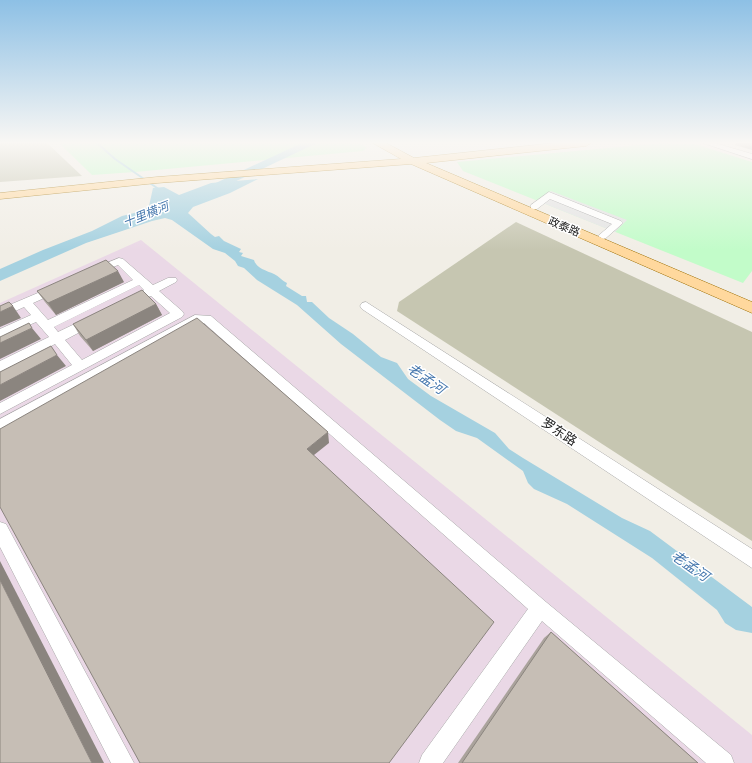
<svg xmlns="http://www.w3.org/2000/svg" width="752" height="763" viewBox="0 0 752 763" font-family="'Sofia Sans Condensed','Noto Sans SC',sans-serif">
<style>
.industrial{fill:#ead8e6}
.construction{fill:#c6c6b1}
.park{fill:#c2fcc9}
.parking{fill:#e4e4e4}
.water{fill:#a5d1e0}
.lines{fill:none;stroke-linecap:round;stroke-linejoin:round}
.stream{stroke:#a5d1e0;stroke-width:2}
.river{fill:#a5d1e0;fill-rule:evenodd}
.minor-casing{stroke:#a7a7a7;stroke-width:1}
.major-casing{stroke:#9c6d00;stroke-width:1}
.minor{fill:#fff;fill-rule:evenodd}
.major{fill:#ffd89d;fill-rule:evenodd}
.wall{fill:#aaa39c}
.shaded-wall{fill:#8b857f}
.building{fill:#c6beb5;stroke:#8b857f}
.labels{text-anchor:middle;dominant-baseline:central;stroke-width:3;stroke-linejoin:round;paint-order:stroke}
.far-street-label{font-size:11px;fill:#202020;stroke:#fff}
.far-water-label{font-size:12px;font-style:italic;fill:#4476ad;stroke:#fff}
.street-label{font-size:13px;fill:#202020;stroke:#fff}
.water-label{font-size:14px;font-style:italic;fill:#4476ad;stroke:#fff}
</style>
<rect width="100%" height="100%" fill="#f1eee6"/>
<polygon class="industrial" points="141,240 752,735 752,763 0,763 0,303"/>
<g class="construction">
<polygon points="0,143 47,143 82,176 0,182"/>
<polygon points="516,222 752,332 752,541 397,311 399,302"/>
</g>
<g class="park">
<polygon points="59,143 360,143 367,148 363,151 135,172 92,175"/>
<polygon points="661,143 695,144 752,162 752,271 743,283 463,171 457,162"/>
</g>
<polygon class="parking" points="551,191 627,220 615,232 538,201"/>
<path class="water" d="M258,179L230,193L193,207L188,213L211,234L215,237L219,236L224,241L241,249L239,252L243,253L241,256L254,260C256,268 267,271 274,274C279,276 282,281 287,283L286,286L302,296H306L307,302H312L329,318L353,334L381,357L397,363L408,379L431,396L495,433L509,449L523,458L622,518L650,531L752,607V633L736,630L725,623L717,610L652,558L567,504L534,489L528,483L523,471L477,438L456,431L440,420L341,344L297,305L257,280L244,268L238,266L235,261L225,253L213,249L172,220L165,218L152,221L86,243L0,281V269L43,250L92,231L122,216L142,211L149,206L153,188L164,187L179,195L211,183Z"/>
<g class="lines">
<polyline class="stream" points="97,143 115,159 160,190"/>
<polygon class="river" points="302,143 317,143 213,192 205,192 203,190 205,188"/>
<defs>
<g id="minor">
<polygon points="703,143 715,143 752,154 752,159"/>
<polygon points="549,192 621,221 623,223 606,238 603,239 598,236 612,224 550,199 537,209 531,209 531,205"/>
<path d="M119,258L123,259L153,285L168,278H176L177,280L176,282L159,291L182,311L184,314L182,317L0,414V403L72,365L55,344L0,372V361L49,337L36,322L0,338V329L31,315L24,307L0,318V309L52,287H60L61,289L60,291L33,303L48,320L133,280L118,265L96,274L91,271L92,269ZM139,285L144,290L140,294L141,297L145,298L151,296L170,313L82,360L65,340L95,324L97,321L95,318H87L58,332L54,327Z"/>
<polygon points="366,302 752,549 752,568 362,309 360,306 362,303"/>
<polygon points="195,315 211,316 546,602 731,755 734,763 706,763 542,621 443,763 419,763 422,755 528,609 204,323 197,323 0,432 0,419"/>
<polygon points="0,522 6,524 134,763 111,763 0,547"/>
</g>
<polygon id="major" points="373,143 386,143 414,158 554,143 591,143 586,146 426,163 752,302 752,313 411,164 157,183 0,199 0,193 157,177 401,159"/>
</defs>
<use href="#minor" class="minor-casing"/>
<use href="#major" class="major-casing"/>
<use href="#minor" class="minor"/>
<use href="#major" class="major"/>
</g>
<g class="wall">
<polygon points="736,143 752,143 752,150 735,145"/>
<polygon points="124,282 56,315 45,302 37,291"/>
<polygon points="156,304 162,315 93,351 80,336 73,324"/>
<polygon points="551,632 698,763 458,763 544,638"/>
</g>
<g class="shaded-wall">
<polygon points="118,271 124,282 56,315 48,303"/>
<polygon points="156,304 162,315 93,351 86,340"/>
<polygon points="13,306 21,318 0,327 0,312"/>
<polygon points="32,328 41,339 0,359 0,343"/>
<polygon points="57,355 66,366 0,401 0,385"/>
<polygon points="328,432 329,443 309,459 307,449"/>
<polygon points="0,561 104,763 92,763 0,580"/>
</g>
<g class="building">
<polygon points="106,260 118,271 48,303 37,291"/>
<polygon points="142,290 156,304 86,340 73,324"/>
<polygon points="9,302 13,306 0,312 0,306"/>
<polygon points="197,318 328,432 307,449 494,622 389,763 140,763 0,507 0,429"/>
<polygon points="29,323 32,328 0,343 0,337"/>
<polygon points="51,346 57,355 0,385 0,372"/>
<polygon points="0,580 92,763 0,763"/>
<polygon points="551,632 698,763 462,763"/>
</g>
<linearGradient id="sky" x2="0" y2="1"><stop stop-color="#8dc0e5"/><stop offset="0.57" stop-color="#f9f7f4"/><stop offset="1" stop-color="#f9f7f4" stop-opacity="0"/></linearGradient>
<rect width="752" height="250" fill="url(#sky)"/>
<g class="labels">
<g class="far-street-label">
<text transform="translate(564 227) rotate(23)">政泰路</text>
</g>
<g class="far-water-label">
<text transform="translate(146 215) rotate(-22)">十里横河</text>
</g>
<g class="street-label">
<text transform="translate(559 432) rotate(33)">罗东路</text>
</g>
<g class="water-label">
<text transform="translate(426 379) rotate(35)">老孟河</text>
<text transform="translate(690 566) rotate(35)">老孟河</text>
</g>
</g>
</svg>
